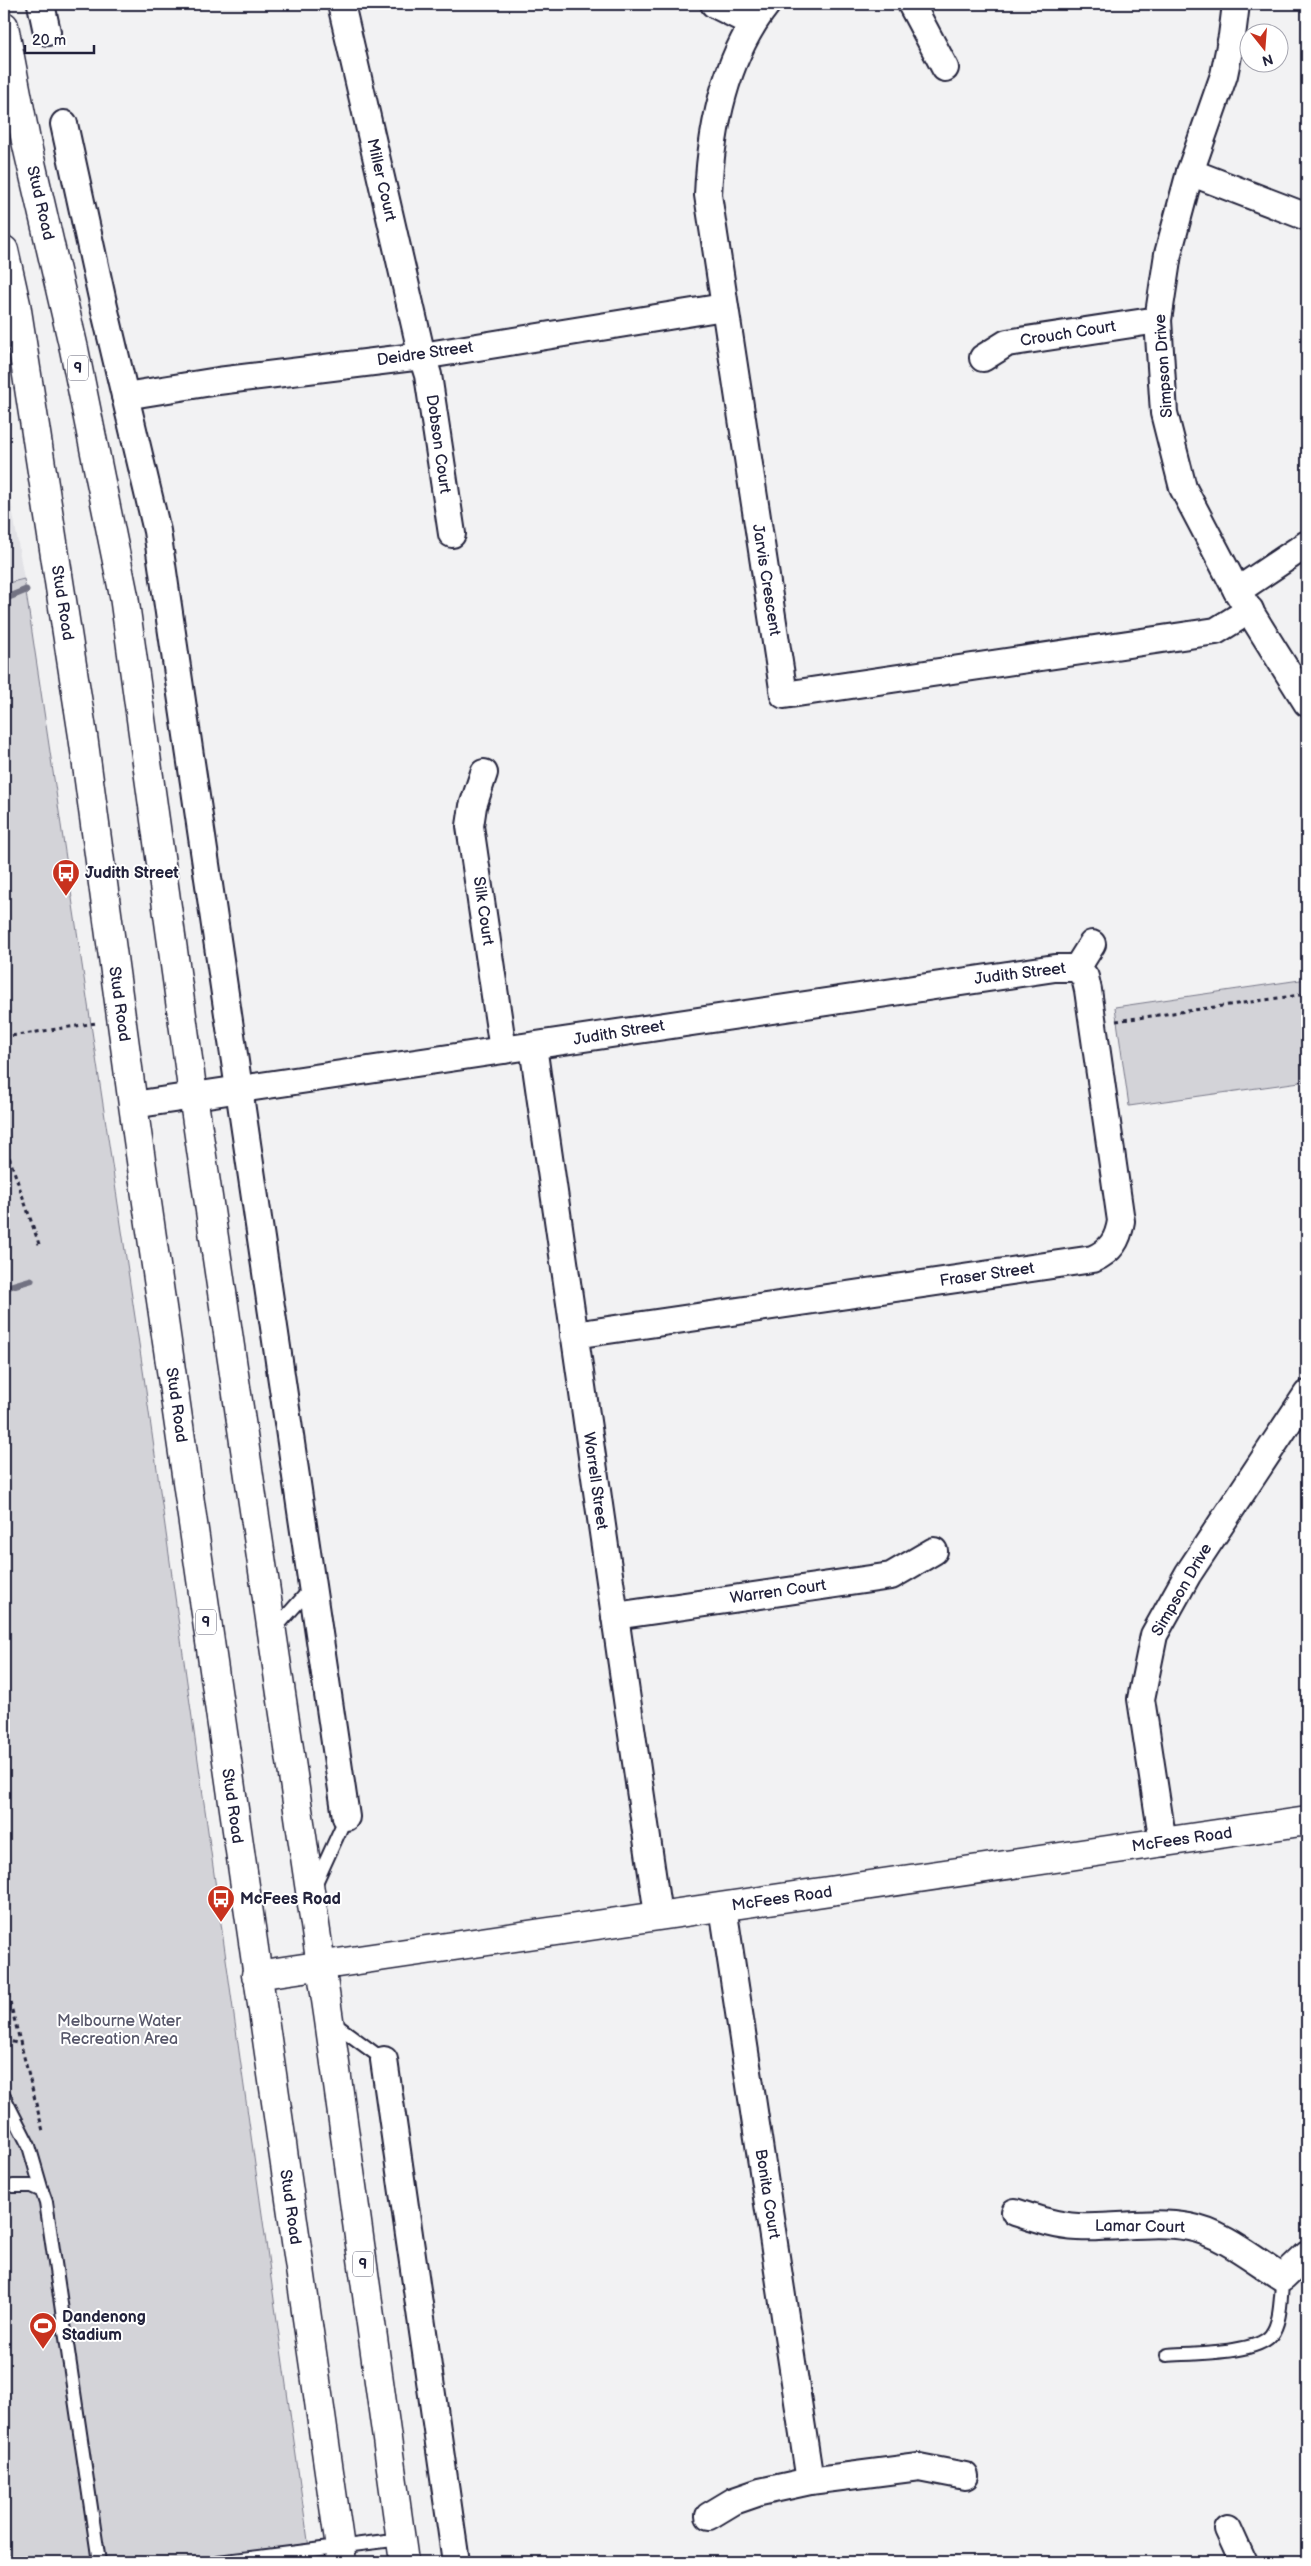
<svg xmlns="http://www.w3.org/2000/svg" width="1311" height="2566" viewBox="0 0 1311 2566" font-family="'Balsamiq Sans',sans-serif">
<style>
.built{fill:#e2e2e6}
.green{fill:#d3d3d8;stroke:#7a7a8a}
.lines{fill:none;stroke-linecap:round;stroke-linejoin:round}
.stream{stroke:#727282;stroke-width:7}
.service-casing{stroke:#22223b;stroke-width:16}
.minor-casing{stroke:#22223b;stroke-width:30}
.tertiary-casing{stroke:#22223b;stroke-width:31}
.trunk-casing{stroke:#22223b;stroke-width:31}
.path{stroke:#22223b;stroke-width:3;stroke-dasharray:4 4;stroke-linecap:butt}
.service{stroke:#fff;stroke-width:12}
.minor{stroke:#fff;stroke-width:26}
.tertiary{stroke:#fff;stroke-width:28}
.trunk{stroke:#fff;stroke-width:28}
.labels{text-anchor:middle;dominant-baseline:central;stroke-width:4;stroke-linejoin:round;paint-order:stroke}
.shield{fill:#fff;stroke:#646476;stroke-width:1}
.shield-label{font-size:15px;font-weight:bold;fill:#22223b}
.street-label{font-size:16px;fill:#22223b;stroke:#fff}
.poi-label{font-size:16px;font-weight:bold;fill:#22223b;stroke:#fff;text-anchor:start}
.park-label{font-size:16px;fill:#57576a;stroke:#fff}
</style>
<rect width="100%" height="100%" fill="#f2f2f3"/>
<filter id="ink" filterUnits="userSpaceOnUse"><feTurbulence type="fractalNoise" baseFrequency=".02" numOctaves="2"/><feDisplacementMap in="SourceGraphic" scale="10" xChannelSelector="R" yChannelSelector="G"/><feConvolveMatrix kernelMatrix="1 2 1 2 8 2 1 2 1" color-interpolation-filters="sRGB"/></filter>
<g filter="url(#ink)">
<polygon class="built" points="4,460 24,579 4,584"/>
<g class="green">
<polygon points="24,579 144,1377 311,2562 4,2562 4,584"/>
<polygon points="1307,979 1307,1081 1129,1106 1115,1007"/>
</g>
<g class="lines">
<g class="stream">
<polyline points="4,599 26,590"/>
<polyline points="4,1288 31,1280"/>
</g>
<defs>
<g id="service">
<polyline points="273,1631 312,1587"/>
<polyline points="315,1885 346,1817"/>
<polyline points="331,2021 384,2060"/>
<polyline points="4,2097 29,2146 42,2191"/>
<polyline points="13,2186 31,2186 42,2191 46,2202 99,2562"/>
<path d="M1167,2355C1190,2353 1257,2354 1271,2335C1282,2321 1280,2294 1283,2278"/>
<polyline points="218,2562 401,2539"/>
</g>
<g id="minor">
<polyline points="41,4 47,32"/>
<polyline points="341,4 422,356 428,375 452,534"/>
<polyline points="714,4 752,23"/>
<path d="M767,4C725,57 711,128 708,195L784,695L1216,631L1250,610"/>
<polyline points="911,4 945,68"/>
<polyline points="1236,4 1232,36 1224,75 1190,172 1168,254 1158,320 1164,413 1183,488 1237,591 1307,703"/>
<polyline points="64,124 104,307 157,531 346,1817"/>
<polyline points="1190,172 1307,217"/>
<polyline points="983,358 1007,343 1158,320"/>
<polyline points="125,396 218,381 422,356 724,307"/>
<polyline points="1237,591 1307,544"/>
<polyline points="484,773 473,806 470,826 503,1050"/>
<polyline points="1077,968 1092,944"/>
<polyline points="533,1046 658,1915"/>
<polyline points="133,1105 1055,968 1077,968"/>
<path d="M574,1335L1093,1259C1111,1251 1118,1240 1121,1221L1088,990L1085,977L1077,968"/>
<polyline points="615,1616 891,1576 934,1551"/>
<polyline points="1163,1843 1141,1699 1154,1635 1188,1574 1307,1394"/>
<polyline points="723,1907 810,2481"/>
<polyline points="384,2060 456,2562"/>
<path d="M1015,2212C1036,2219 1056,2226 1078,2227C1115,2229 1153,2220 1189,2227C1223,2233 1254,2260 1283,2278L1307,2255"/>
<polyline points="709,2516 734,2501 760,2492 810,2481 919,2467 965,2476"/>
<polyline points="1228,2529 1243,2562"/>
</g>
<polyline id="tertiary" points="256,1975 1307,1821"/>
<g id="trunk">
<polyline points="4,26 26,141 74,349 124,596 193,1095 329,2020 404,2562"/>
<polyline points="4,250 16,304 83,736 133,1105 342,2562"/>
</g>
</defs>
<use href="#service" class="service-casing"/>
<use href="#minor" class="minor-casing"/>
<use href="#tertiary" class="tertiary-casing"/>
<use href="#trunk" class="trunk-casing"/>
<g class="path">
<polyline points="1116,1021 1307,994"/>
<polyline points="4,1037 96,1023"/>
<polyline points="4,1142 40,1247"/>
<polyline points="4,1979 43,2131"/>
<polyline points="4,2040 21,2044"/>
</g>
<use href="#service" class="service"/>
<use href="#minor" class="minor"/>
<use href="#tertiary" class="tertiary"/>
<use href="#trunk" class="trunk"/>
</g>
</g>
<defs>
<symbol id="bus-pin" viewBox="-11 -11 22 30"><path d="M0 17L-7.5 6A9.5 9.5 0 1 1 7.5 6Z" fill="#c8321e" stroke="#fff"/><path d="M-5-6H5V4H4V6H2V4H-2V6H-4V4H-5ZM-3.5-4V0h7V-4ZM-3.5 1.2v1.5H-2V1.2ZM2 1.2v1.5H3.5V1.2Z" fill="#fff"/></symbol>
<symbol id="stadium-pin" viewBox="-11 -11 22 30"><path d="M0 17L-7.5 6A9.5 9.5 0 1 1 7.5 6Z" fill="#c8321e" stroke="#fff"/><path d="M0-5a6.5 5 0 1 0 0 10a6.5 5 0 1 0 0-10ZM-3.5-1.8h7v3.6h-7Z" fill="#fff"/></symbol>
</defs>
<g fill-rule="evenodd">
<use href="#bus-pin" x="50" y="857" width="32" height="43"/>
<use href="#bus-pin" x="205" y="1883" width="32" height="43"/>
<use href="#stadium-pin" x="27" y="2310" width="32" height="43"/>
</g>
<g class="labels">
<g class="shield">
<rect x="68" y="355.5" width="20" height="25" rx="4"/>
<rect x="196" y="1609.5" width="20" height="25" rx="4"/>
<rect x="353" y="2251.5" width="20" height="25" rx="4"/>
</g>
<g class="shield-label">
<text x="78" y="368">9</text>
<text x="206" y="1622">9</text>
<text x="363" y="2264">9</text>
</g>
<g class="street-label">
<text transform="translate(381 180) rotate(77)">Miller Court</text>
<text transform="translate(40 203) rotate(77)">Stud Road</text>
<text transform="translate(1068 334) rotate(-9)">Crouch Court</text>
<text transform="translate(425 354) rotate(-8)">Deidre Street</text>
<text transform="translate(1164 366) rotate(-94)">Simpson Drive</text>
<text transform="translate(438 444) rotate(82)">Dobson Court</text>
<text transform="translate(766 580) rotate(81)">Jarvis Crescent</text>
<text transform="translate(62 603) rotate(81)">Stud Road</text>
<text transform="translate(483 911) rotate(82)">Silk Court</text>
<text transform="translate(1020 974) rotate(-7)">Judith Street</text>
<text transform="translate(119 1004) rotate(82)">Stud Road</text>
<text transform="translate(619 1033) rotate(-9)">Judith Street</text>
<text transform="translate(987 1275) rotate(-8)">Fraser Street</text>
<text transform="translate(176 1405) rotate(82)">Stud Road</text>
<text transform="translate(595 1481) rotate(82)">Worrell Street</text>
<text transform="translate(1182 1590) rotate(-60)">Simpson Drive</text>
<text transform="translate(778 1592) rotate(-8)">Warren Court</text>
<text transform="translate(232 1806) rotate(82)">Stud Road</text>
<text transform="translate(1182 1840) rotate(-8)">McFees Road</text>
<text transform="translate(782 1899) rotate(-8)">McFees Road</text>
<text transform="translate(767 2194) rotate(81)">Bonita Court</text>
<text transform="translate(290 2207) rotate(82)">Stud Road</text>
<text transform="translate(1140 2227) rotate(1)">Lamar Court</text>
</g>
<g class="poi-label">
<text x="85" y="873">Judith Street</text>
<text x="240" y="1899">McFees Road</text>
<text x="62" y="2317">Dandenong<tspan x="62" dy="18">Stadium</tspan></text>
</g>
<g class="park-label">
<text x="119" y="2021">Melbourne Water<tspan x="119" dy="18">Recreation Area</tspan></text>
</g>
</g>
<rect width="1311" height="2566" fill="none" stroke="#fff" stroke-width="20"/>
<rect x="10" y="10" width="1291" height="2546" fill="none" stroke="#22223b" stroke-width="2" filter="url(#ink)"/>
<g transform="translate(1264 48) rotate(163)"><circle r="24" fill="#ffffff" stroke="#a7a7b1"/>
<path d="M0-4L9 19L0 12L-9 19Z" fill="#c8321e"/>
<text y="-8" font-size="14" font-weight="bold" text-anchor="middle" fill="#22223b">N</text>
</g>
<path d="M25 45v8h69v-8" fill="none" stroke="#22223b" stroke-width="2.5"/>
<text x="32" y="45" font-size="15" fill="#22223b" stroke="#ffffff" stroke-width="4" paint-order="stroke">20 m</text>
</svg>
